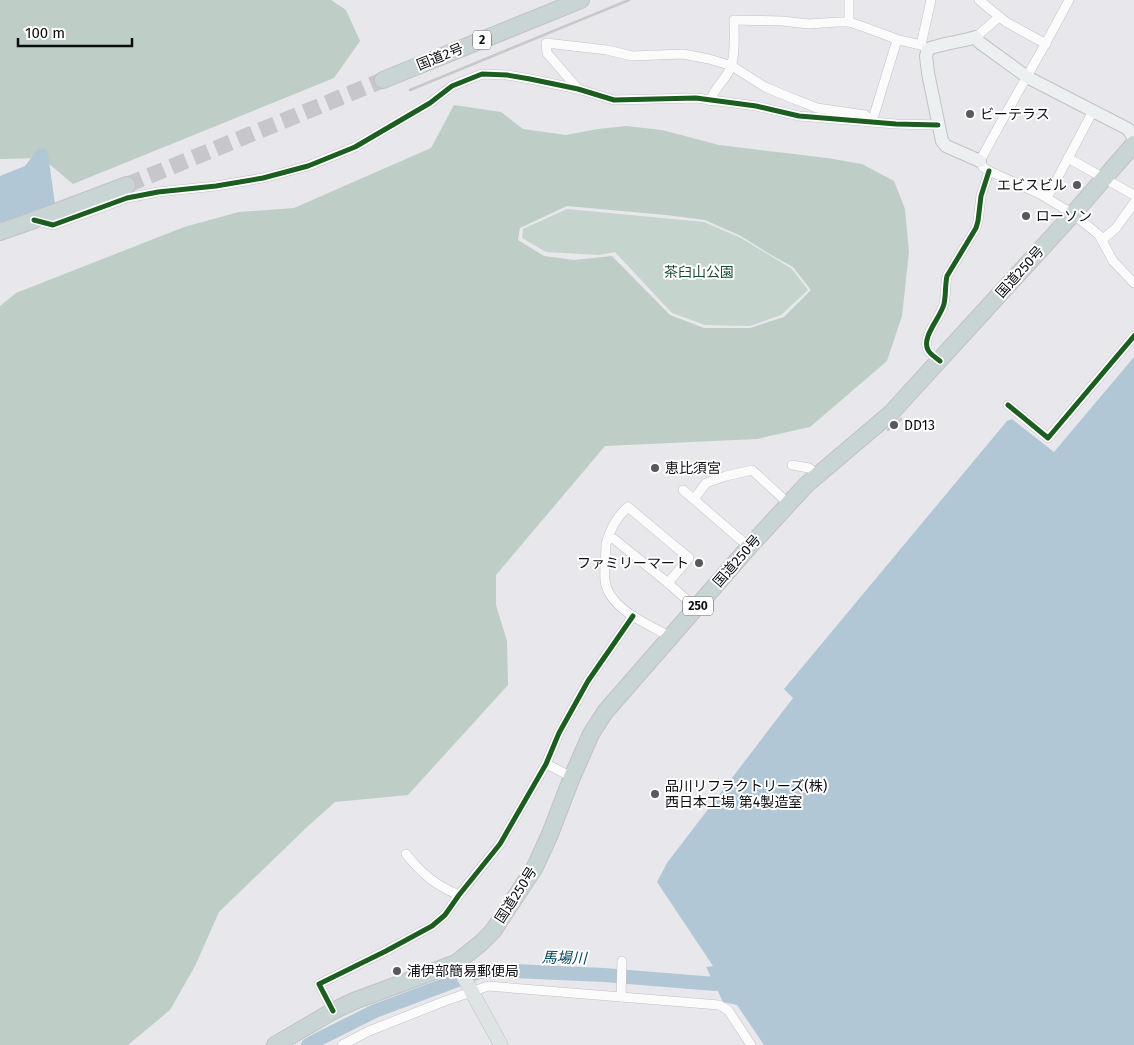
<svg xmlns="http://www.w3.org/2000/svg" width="1134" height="1045" viewBox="0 0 1134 1045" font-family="'Fira Sans','Noto Sans JP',sans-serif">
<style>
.green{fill:#c6d4ce}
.forest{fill:#becec7;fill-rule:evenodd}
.water{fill:#b2c7d5}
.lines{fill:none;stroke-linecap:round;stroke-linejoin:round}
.river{stroke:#b2c7d5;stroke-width:14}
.highway-tunnel{stroke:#c6c6cb;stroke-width:16;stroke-dasharray:16 8;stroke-linecap:butt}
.street-casing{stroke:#c2c2c6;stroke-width:10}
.secondary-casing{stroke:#c2c2c6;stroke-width:14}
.primary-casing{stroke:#c1c1c3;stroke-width:15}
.highway-casing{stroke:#c1c1c3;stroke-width:18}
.street{stroke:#fbfbfc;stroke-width:9}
.secondary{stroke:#ecf0f0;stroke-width:12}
.primary{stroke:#dee4e4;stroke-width:14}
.highway{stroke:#c9d5d4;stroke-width:16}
.rail{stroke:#c8c8c8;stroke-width:2.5}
.cycleway-casing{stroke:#fff;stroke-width:8}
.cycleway{stroke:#1b5e20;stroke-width:5}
.poi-dot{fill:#59595d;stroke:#fff;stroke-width:2}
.labels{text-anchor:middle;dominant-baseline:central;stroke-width:4;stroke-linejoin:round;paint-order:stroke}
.shield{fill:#fff;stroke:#555658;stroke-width:1}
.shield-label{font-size:12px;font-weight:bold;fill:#0c0d10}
.street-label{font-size:14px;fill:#0c0d10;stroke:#fff}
.poi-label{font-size:14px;fill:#0c0d10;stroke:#fff;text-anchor:start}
.park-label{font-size:14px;fill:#164b32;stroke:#fff}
.water-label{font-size:15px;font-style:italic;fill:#033f59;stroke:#fff}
</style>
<rect width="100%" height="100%" fill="#e7e7ec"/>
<polygon class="green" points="567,209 704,222 741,238 792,269 808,290 781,315 750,326 705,325 672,313 615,252 599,255 546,252 522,238 523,229"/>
<g class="forest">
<polygon points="0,0 331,0 346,10 360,41 334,78 73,184 42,158 0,159"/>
<path d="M454,105L501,112L523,129L566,135L598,129L626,126L662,130L719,145L827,158L862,164L894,181L905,209L909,252L902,316L887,361L810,427L757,439L605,446L496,575V605L507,641L508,685L408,795L335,802L306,828L219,912L195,966L170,1010L128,1045H0V306L16,293L184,227L239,212L294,208L431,148ZM567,206L666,215L705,220L741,236L773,256L793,267L811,290L784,317L750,328H704L670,315L612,256L574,260L544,256L518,240L520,228Z"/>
</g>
<g class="water">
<polygon points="39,148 45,149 48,154 55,204 4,222 0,222 0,176 25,166"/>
<polygon points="1134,357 1134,1045 764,1045 737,1005 723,1002 706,967 713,966 657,882 667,863 793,698 784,689 1007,421 1012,419 1054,452"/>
</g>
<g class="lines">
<polyline class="river" points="308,1045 317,1040 375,1011 479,972 494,970 604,975 715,984"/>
<polyline class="highway-tunnel" points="127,185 383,80"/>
<defs>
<g id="street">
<polyline points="849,0 849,22"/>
<polyline points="979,0 1006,22 1046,44"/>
<path d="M1069,0C1041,54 1009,106 980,161L983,167L989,171L1040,194L1073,214L1099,235L1113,261L1134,283"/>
<polyline points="976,37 999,17"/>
<polyline points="924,47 921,45 931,0"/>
<polyline points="578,89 547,53 546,43 607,50 632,56 683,54 709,59 732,66 765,87 789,97 817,108 865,115 872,122 897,40"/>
<path d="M710,101C714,89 723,82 729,71C736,60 734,33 734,20L782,21L809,24L838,22H849L864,27L899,40L921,45"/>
<polyline points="1068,158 1134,195"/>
<polyline points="1047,198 1093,111"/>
<polyline points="37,221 53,225 127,198 158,192 216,186 263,178 308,166 355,147 430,103 452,86 482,74 507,75 530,79 578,89 614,100 696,98 756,106 799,116 896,124 938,125"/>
<polyline points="1102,240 1116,228 1134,203"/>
<path d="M940,361C936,358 930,354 928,350C921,337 941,317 944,304C946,295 945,285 947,276L976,228L978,221L981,196L989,171"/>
<polyline points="1008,405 1048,438 1134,336"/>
<polyline points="792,465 809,468 818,475"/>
<polyline points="683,490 749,547"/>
<polyline points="694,499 706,483 726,476 752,470 789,504"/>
<polyline points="608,538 614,539 668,583 696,608"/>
<path d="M668,583L689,558L628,507C616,517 610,529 606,544C606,556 604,568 605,580C608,609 648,624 671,637"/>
<polyline points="546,764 572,777"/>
<path d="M406,854C422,874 435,885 459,895"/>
<polyline points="621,997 622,961"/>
<polyline points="333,1011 319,984 386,951 432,926 445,915 459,895 500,844 546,764 559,733 588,681 633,616"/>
<polyline points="342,1045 369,1031 445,1001 488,986 719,1005 728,1010 751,1045"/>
</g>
<path id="secondary" d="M980,161L946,146L942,141L928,73L926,56L928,49C943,43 960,42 976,37L979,42L1027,77L1128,129L1134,139"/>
<polyline id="primary" points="456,963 501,1045"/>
<g id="highway">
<polyline points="383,80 581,0"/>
<polyline points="0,232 34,220 127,185"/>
<polyline points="275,1045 333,1011 354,1001 456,963 481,943 493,931 535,867 550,834 572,777 591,734 605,712 749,547 806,485 891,413 1073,214 1134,144"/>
</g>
</defs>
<use href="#street" class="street-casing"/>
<use href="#secondary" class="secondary-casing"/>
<use href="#primary" class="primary-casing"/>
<use href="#highway" class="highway-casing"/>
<use href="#street" class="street"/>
<use href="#secondary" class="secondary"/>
<use href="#primary" class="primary"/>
<use href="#highway" class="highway"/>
<g class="rail">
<polyline points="410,90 629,0"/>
<polyline points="888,430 901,419"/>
</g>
<defs>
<g id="cycleway">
<polyline points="34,220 53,225 127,198 158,192 216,186 263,178 308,166 355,147 430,103 452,86 482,74 507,75 530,79 578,89 614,100 696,98 756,106 799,116 896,124 938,125"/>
<path d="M940,361C936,358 930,354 928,350C921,337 941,317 944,304C946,295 945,285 947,276L976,228L978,221L981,196L989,171"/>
<polyline points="1008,405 1048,438 1134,336"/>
<polyline points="333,1011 319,984 386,951 432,926 445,915 459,895 500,844 546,764 559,733 588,681 633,616"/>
</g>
</defs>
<use href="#cycleway" class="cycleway-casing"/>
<use href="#cycleway" class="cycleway"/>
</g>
<g class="poi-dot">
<circle cx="970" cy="114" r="5"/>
<circle cx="1077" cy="185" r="5"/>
<circle cx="1026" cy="216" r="5"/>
<circle cx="894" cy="425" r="5"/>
<circle cx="655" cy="468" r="5"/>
<circle cx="699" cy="563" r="5"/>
<circle cx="655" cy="794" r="5"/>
<circle cx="397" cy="971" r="5"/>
</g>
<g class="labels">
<g class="shield">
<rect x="473" y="30.5" width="18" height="19" rx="4"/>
<rect x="683" y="596.5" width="30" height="19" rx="4"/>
</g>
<g class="shield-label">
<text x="482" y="40">2</text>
<text x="698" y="606">250</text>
</g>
<g class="street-label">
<text transform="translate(440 57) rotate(-22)">国道2号</text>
<text transform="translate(1020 272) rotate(-48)">国道250号</text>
<text transform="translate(737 561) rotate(-49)">国道250号</text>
<text transform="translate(516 895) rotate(-57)">国道250号</text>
</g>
<g class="poi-label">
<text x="980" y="114">ビーテラス</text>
<text x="1067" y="185" text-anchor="end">エビスビル</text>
<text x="1036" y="216">ローソン</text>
<text x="904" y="425">DD13</text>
<text x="665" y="468">恵比須宮</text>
<text x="689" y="563" text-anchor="end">ファミリーマート</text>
<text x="665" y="786">品川リフラクトリーズ(株)<tspan x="665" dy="16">西日本工場 第4製造室</tspan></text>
<text x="407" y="971">浦伊部簡易郵便局</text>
</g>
<g class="park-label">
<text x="699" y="272">茶臼山公園</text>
</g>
<g class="water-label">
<text transform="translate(564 958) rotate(1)">馬場川</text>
</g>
</g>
<path d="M18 38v8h114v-8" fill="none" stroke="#0c0d10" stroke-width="2.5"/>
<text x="25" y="38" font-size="15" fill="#0c0d10" stroke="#ffffff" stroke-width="4" paint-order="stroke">100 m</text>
</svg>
